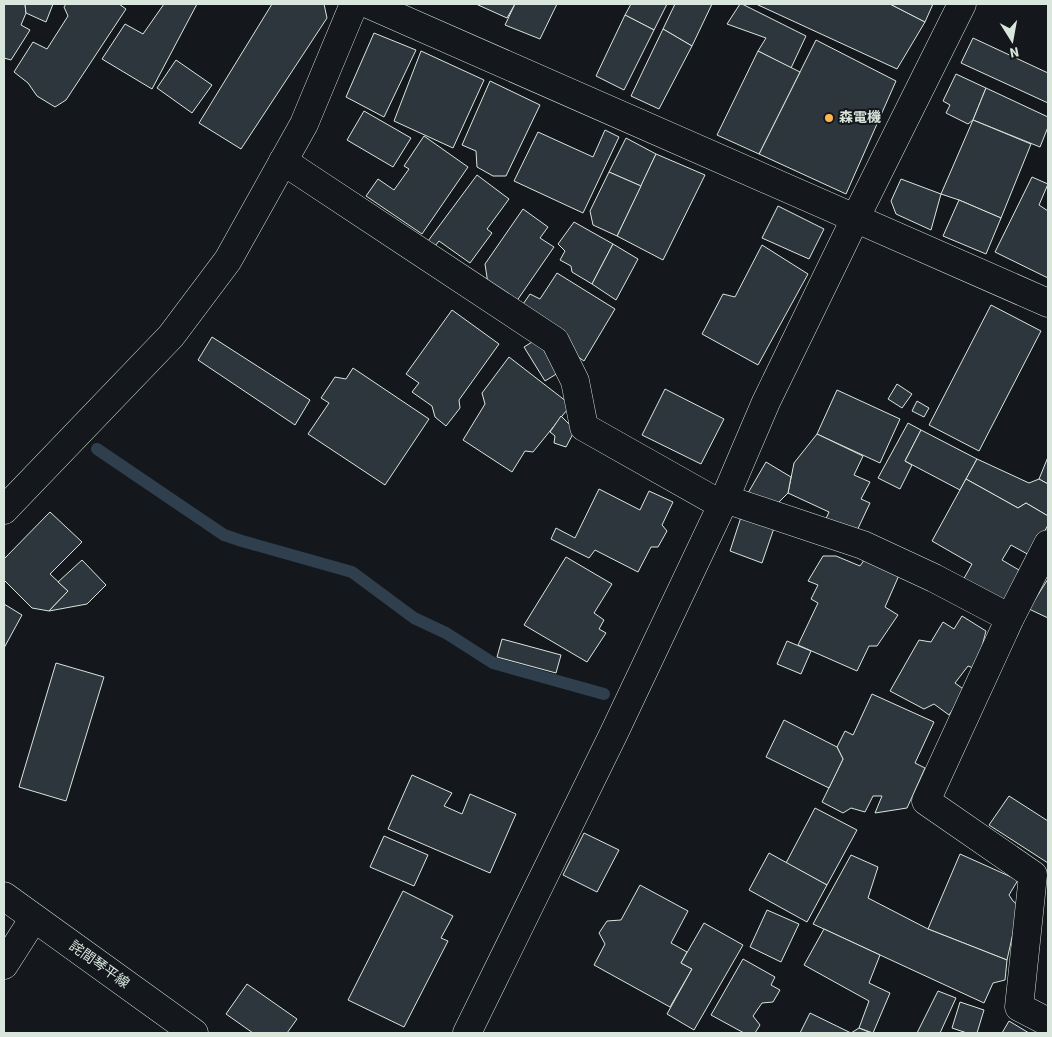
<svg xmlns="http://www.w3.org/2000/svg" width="1052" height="1037" viewBox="0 0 1052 1037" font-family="'Source Sans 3','Noto Sans JP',sans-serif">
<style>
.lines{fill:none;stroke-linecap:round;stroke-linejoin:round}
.stream{stroke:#2f3f4d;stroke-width:12}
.building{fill:#2c363c;stroke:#d8e6dc}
.minor-casing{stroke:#d8e6dc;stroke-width:29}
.primary-casing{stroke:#d8e6dc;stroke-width:29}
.minor{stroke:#14181c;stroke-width:28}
.primary{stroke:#14181c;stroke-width:28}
.poi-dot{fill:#ffb74d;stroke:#14181c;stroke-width:2}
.labels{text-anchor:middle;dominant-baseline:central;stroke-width:4;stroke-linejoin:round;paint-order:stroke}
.poi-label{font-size:14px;font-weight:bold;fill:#d8e6dc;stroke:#14181c;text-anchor:start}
.street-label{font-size:14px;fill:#d8e6dc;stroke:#14181c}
</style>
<rect width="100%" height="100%" fill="#14181c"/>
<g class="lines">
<polyline class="stream" points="97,449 224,535 242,541 352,572 414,618 446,633 493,663 604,694"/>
</g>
<g class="building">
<polygon points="4,4 25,4 26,13 21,25 30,30 11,60 4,58"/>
<polygon points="25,4 24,4 53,4 46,22 26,13"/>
<polygon points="66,4 119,4 126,9 66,100 55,107 37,96 28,83 14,72 33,42 47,49 68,16 64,7"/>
<polygon points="164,4 197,4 152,89 102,59 125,24 143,34"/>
<polygon points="272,4 324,4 327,18 241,149 199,123"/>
<polygon points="476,4 515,4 507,18"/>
<polygon points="515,4 557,4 540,39 505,25"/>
<polygon points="631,4 667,4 654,30 625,15"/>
<polygon points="675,4 712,4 692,46 663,29"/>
<polygon points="740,4 742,4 806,36 791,68 758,51 766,38 727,24"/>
<polygon points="756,4 890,4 925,22 897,69"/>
<polygon points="890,4 933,4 925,22"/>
<polygon points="625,15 654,30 624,90 596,76"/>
<polygon points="663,29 692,46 659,109 631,96"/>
<polygon points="374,33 416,50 384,117 346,97"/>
<polygon points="973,38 1048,73 1048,103 961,63"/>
<polygon points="816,40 896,81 846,194 759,154"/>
<polygon points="421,51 484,80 453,148 394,121"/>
<polygon points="758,51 800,72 759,154 717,135"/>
<polygon points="176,60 212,85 192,113 157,88"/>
<polygon points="956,74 986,88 973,120 968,124 946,113 950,105 943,101"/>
<polygon points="490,81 540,105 506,176 493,176 477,167 476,151 462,145"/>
<polygon points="986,88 1048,117 1048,127 1040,147 973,120"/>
<polygon points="364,111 411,138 393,167 347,140"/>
<polygon points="973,120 1031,144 1001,218 959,200 941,194"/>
<polygon points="605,130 619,137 583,213 514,181 538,132 593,157"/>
<polygon points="424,136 468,167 422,234 366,196 378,179 394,190 409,169 404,166"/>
<polygon points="626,138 656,154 641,186 609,172"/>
<polygon points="656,154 705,175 663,260 617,236"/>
<polygon points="609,172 641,186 617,236 593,225 590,211"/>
<polygon points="477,175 509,199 487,229 492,233 470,263 439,241 435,246 428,241"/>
<polygon points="1032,177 1048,184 1039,205 1048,211 1048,278 995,252"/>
<polygon points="901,179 941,194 931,230 896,214 891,201"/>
<polygon points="959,200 1001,218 986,254 943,236"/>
<polygon points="778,206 824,229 809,259 762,238"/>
<polygon points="523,209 548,227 540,238 554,247 516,302 488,284 485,264"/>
<polygon points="574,222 613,244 592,284 572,272 571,266 560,260 565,251 558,244"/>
<polygon points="613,244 638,259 616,300 592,284"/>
<polygon points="762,245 808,274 758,365 702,334 723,294 735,297"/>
<polygon points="557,273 615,309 584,361 568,350 521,307 530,294 540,299"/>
<polygon points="991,305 1041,331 979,451 929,425"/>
<polygon points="452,310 499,344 459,400 460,408 446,426 435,417 432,406 412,392 419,383 406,374"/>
<polygon points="212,337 310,400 295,425 198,360"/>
<polygon points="537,339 558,373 545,381 524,347"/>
<polygon points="509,357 571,405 533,452 525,451 512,472 463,440 485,404 482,393"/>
<polygon points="353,368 429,419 385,485 308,434 329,403 321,398 335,377 346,379"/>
<polygon points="897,384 912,394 902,408 888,399"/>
<polygon points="665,389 724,419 701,464 642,435"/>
<polygon points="837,390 900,419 880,463 817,434"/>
<polygon points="917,401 929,408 924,417 912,411"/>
<polygon points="561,416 575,430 566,447 554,443 555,436 550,432"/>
<polygon points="908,423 921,430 905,461 912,465 900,489 878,478"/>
<polygon points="921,430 977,459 960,490 905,461"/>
<polygon points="817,434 863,456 854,475 870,482 861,499 870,503 854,537 824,523 829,512 788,493 794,463"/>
<polygon points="1048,457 1048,484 1039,479"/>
<polygon points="977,459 1029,483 1039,479 1048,484 1048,516 1026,503 1018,508 966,479"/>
<polygon points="766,462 791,477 788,493 777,504 748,493"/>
<polygon points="966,479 1018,508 1026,503 1048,516 1048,525 1031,556 1011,545 1002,560 1024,573 1008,601 962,582 972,564 932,541"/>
<polygon points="599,489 640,510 649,491 673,502 662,525 667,531 658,547 651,547 638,572 595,550 589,558 551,539 556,528 575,538"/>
<polygon points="50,512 82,542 50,574 68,591 49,611 32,608 4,580 4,559"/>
<polygon points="742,514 775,525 762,563 730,551"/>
<polygon points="823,556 836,556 860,566 867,556 900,573 885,607 898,615 877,646 869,646 857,671 798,645 818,603 811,599 818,585 808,581"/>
<polygon points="566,557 612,584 594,613 604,620 599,629 606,633 587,662 524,625"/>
<polygon points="82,560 106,585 87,604 49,611 68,591 58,582"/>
<polygon points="1048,579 1048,618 1029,609"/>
<polygon points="4,604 22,615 4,648"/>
<polygon points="962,616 986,631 976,669 968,666 955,683 966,691 949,715 934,704 924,709 890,691 919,640 931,642 943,622 954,629"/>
<polygon points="502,639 561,655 556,673 497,657"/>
<polygon points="787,641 811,651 801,674 777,664"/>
<polygon points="56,663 104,677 66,801 19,787"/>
<polygon points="872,694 934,722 915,763 925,768 907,808 875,813 882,796 873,796 865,812 851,808 843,813 822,802 843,759 837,747 845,731 853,735"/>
<polygon points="784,720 837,747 843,759 829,788 766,757"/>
<polygon points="412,775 452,793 444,806 462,814 470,794 516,814 490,873 388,829"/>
<polygon points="1009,796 1048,821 1048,863 989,825"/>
<polygon points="815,808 857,830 827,885 786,863"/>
<polygon points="584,833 619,850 597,892 563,875"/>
<polygon points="384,836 428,855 414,886 370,867"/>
<polygon points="769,853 827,885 807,922 749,890"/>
<polygon points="960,854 1018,880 1009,895 1013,901 1019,906 1007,960 928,929"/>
<polygon points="851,855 878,867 868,898 928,929 1007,960 1005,980 993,983 984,1003 813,924"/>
<polygon points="640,885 688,911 671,943 687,952 681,963 692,969 670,1007 594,965 605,944 599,933 607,921 621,920"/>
<polygon points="403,891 453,916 441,938 448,941 404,1027 348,1000"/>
<polygon points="767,910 799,924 781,962 750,947"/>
<polygon points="704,923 743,945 694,1030 667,1014 692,969 681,963"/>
<polygon points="824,929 880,955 869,983 890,993 873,1033 859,1028 869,1001 804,965"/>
<polygon points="743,959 775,977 771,985 780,990 773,1002 762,1003 753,1016 760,1025 755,1033 744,1033 711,1015"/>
<polygon points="247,984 297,1019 287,1033 253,1033 226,1014"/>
<polygon points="938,991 956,998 940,1033 917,1033"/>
<polygon points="960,1002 984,1010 977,1033 967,1033 952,1028"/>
<polygon points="810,1013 851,1033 859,1028 871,1033 800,1033"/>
<polygon points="1009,1021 1029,1033 1002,1033"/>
</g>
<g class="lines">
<defs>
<g id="minor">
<polyline points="368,4 1048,303"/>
<polyline points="283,161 555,341 575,381 584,427 722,505"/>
<polyline points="725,499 863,545 934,578 1010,618"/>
<polyline points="4,510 171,336 228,260 304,124 354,4"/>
<polyline points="1048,544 1010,618 926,801 1033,875 1019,1007 1048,1022"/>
<polyline points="4,965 34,918"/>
<polyline points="467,1033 614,733 722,505 766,402 855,219 962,4"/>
</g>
<polyline id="primary" points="4,896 194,1033"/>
</defs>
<use href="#minor" class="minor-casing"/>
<use href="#primary" class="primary-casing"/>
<use href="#minor" class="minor"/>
<use href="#primary" class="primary"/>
</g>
<circle class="poi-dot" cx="829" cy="118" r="5"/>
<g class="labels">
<g class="poi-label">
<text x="839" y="118">森電機</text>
</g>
<g class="street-label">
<text transform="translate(99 965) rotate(36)">詫間琴平線</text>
</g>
</g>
<rect width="1052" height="1037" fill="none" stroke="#d8e6dc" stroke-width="10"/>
<g transform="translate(1012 40) rotate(169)" stroke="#14181c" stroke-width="4" paint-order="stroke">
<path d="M0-4L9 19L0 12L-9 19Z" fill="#d8e6dc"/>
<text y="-8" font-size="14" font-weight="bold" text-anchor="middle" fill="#d8e6dc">N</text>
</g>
</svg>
